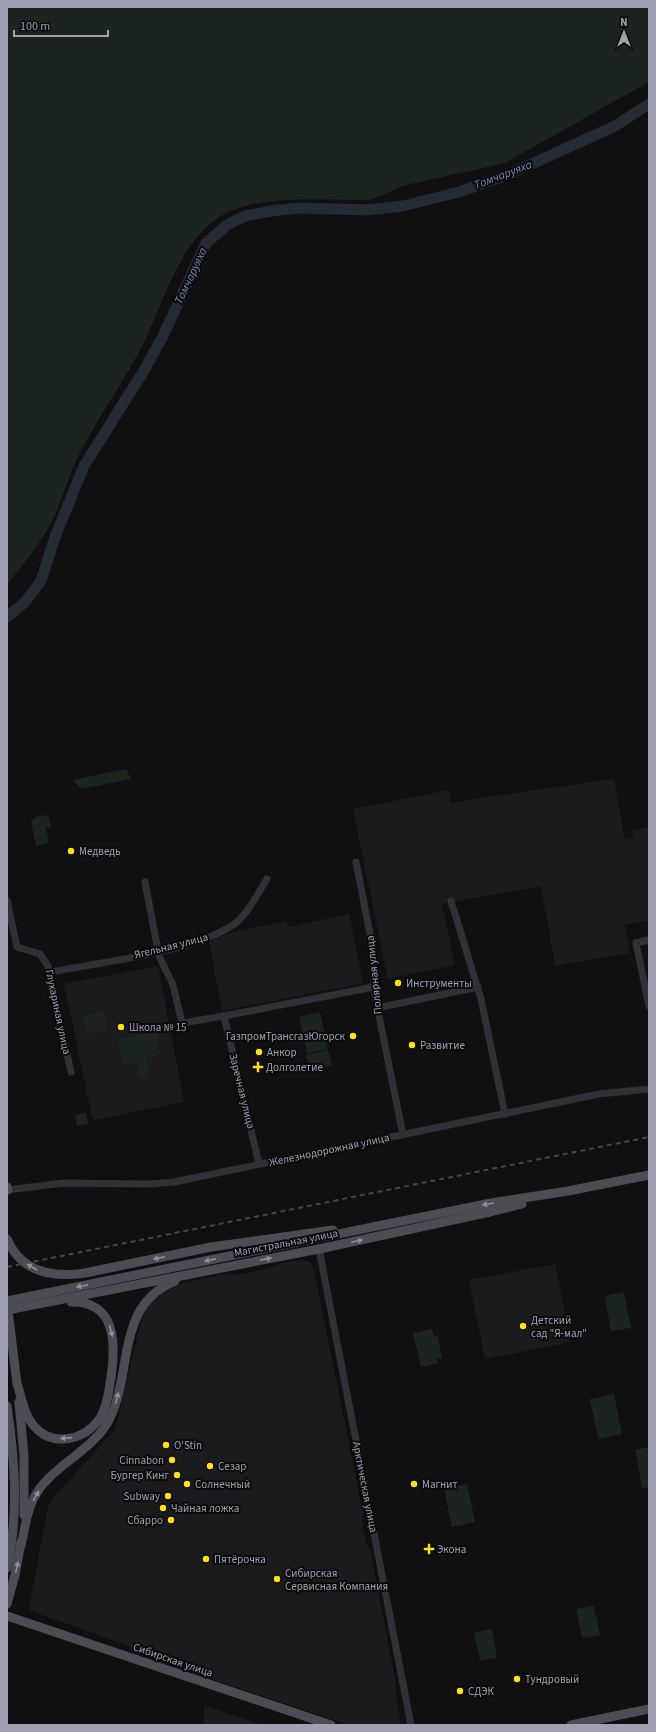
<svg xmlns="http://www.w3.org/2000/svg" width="656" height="1732" viewBox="0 0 656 1732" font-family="'Source Sans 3',sans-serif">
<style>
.built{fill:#1b1b1e}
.green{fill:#1b241e}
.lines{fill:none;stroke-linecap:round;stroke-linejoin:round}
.river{stroke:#252b35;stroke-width:11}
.minor{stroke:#303036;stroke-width:7}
.major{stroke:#4c4c55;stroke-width:9}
.rail{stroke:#47474f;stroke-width:2;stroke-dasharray:5 4;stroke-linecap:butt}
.major-bridge{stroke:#4c4c55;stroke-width:9}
.oneway{fill:#8e90a0}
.poi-dot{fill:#ffdf19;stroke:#0b0a0c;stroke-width:1.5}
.labels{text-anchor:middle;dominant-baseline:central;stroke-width:4;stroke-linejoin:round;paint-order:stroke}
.poi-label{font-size:11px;fill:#9fa1b3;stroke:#0b0a0c;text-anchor:start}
.street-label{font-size:11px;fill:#9fa1b3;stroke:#0b0a0c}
.water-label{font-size:12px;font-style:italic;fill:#7187b3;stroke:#0b0a0c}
</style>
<rect width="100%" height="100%" fill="#100f11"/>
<g class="built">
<polygon points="614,779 625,840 633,838 632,831 649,827 649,920 625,925 630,953 555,966 541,886 442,904 455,965 388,979 353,809 448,790 451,803 494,796"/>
<polygon points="349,914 363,983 222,1011 209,942 229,933 286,921 288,927"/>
<polygon points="158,966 184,1102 95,1120 92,1117 64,984"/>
<polygon points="302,1260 310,1262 314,1269 362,1509 362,1524 366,1542 371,1553 395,1678 396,1695 401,1725 350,1725 196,1674 186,1667 31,1611 29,1608 48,1507 51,1500 115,1430 140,1325 148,1307 160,1295 182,1283 226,1274 236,1275 267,1269 281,1263"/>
<polygon points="555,1264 571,1342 485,1359 469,1280"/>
<polygon points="204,1706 211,1708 262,1725 204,1725"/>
</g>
<g class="green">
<path d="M7,7H649V82L505,163L402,186L381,196L369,200C326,201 258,193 221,216C176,244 162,310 138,354C120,387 98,418 81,451C70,471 64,494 55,515C43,541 24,563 7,585Z"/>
<polygon points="126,769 131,779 81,789 73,780"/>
<polygon points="48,815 51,827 46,828 49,843 36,846 31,821 36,817"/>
<polygon points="104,1012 107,1030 87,1034 83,1016"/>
<polygon points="320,1012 328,1049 307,1054 299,1017"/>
<polygon points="155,1023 161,1055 146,1058 149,1073 145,1074 145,1078 140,1079 137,1063 123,1065 118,1039 144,1034 142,1026"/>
<polygon points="328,1050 332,1065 310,1070 306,1055"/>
<polygon points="86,1112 88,1124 77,1126 75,1115"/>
<polygon points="624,1292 631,1328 611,1331 605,1296"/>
<polygon points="432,1329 434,1337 438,1336 442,1358 437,1359 438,1363 421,1367 413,1333"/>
<polygon points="614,1394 622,1434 598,1439 590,1399"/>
<polygon points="649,1447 649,1487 642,1488 635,1450"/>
<polygon points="467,1484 475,1522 452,1527 444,1489"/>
<polygon points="594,1606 600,1635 582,1638 576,1609"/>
<polygon points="492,1629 497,1658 480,1661 474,1633"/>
</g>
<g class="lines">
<polyline class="river" points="7,617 25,602 41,581 55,537 84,466 143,372 162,338 206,243 227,225 245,216 271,211 301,208 368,210 403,206 459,192 510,174 615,126 649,104"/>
<g class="minor">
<polyline points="356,862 372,944 374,987 378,1011 403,1135"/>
<polyline points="145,882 159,956 173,985 182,1023 224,1016 259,1164"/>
<polyline points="7,900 17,947 40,954 48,966 71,1072"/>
<polyline points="451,901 481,999 505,1114"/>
<polyline points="649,940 636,943 649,1006"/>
<path d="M50,972C97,963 203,951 238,921C250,910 258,893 267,879"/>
<polyline points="377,1008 478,987"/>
<polyline points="224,1016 374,987"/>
<polyline points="7,1190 63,1183 149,1184 174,1182 599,1094 649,1089"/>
<polyline points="319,1249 411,1725"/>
</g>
<g class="major">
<polyline points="7,1187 8,1190"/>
<polyline points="211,1247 333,1230"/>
<polyline points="7,1301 491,1203 568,1191 649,1175"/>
<polyline points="7,1310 319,1249 490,1212 522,1204"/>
<path d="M17,1384C22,1398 24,1415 34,1426C53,1448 85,1440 100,1418C107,1406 109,1391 111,1377C116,1343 116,1301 71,1302"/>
<polyline points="19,1402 24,1456 24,1515"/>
<path d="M7,1406C15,1460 19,1514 7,1568"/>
<path d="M21,1546C25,1528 27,1507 38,1491C57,1463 95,1449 110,1418C133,1370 116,1305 175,1281"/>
<polyline points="7,1604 15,1575 21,1542"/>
<polyline points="7,1616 331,1725"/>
<polyline points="571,1725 649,1709"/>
</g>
<polyline class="rail" points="7,1267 649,1137"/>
<g class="major-bridge">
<path d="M7,1239C21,1272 52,1278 85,1273L211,1247"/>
<polyline points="7,1302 17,1384"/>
</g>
</g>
<defs><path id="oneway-solid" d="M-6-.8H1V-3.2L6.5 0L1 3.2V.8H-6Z"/></defs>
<g class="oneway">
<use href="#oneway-solid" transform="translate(488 1204) rotate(170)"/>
<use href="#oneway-solid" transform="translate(357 1241) rotate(-12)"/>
<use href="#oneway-solid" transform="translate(159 1258) rotate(168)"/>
<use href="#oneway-solid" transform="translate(266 1259) rotate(-11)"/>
<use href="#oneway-solid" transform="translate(210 1260) rotate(169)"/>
<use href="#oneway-solid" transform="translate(32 1267) rotate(-150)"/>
<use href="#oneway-solid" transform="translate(82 1286) rotate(169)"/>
<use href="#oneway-solid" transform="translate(111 1331) rotate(75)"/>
<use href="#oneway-solid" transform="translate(117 1398) rotate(-77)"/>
<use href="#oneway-solid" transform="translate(66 1438) rotate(175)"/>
<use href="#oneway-solid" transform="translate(36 1496) rotate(-60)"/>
<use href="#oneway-solid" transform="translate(17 1567) rotate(-78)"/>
</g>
<g class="poi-dot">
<circle cx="71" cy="851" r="4"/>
<circle cx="398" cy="983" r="4"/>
<circle cx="121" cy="1027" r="4"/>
<circle cx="353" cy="1036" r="4"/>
<circle cx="412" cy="1045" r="4"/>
<circle cx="259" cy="1052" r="4"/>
<path d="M256 1061h4v4h4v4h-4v4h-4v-4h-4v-4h4z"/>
<circle cx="523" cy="1326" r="4"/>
<circle cx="166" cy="1445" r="4"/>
<circle cx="172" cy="1460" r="4"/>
<circle cx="210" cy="1466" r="4"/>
<circle cx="177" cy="1475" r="4"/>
<circle cx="187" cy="1484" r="4"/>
<circle cx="414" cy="1484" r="4"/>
<circle cx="168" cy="1496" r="4"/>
<circle cx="163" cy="1508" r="4"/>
<circle cx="171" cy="1520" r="4"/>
<path d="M427 1543h4v4h4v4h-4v4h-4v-4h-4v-4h4z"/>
<circle cx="206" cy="1559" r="4"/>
<circle cx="277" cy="1579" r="4"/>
<circle cx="517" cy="1679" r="4"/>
<circle cx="460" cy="1691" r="4"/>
</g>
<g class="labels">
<g class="poi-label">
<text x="79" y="851">Медведь</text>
<text x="406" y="983">Инструменты</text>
<text x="129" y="1027">Школа № 15</text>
<text x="345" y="1036" text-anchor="end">ГазпромТрансгазЮгорск</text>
<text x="420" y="1045">Развитие</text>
<text x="267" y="1052">Анкор</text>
<text x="266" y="1067">Долголетие</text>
<text x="531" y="1320">Детский<tspan x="531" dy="13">сад "Я-мал"</tspan></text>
<text x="174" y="1445">O'Stin</text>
<text x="164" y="1460" text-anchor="end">Cinnabon</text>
<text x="218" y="1466">Сезар</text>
<text x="169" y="1475" text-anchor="end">Бургер Кинг</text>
<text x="195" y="1484">Солнечный</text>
<text x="422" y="1484">Магнит</text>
<text x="160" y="1496" text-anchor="end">Subway</text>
<text x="171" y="1508">Чайная ложка</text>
<text x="163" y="1520" text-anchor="end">Сбарро</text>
<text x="437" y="1549">Экона</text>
<text x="214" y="1559">Пятёрочка</text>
<text x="285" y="1573">Сибирская<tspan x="285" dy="13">Сервисная Компания</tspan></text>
<text x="525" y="1679">Тундровый</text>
<text x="468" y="1691">СДЭК</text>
</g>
<g class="street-label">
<text transform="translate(171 946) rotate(-14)">Ягельная улица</text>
<text transform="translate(374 975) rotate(-96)">Полярная улица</text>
<text transform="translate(58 1012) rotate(78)">Глухариная улица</text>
<text transform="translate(242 1091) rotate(76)">Заречная улица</text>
<text transform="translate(329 1150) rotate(-12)">Железнодорожная улица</text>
<text transform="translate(286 1243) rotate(-11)">Магистральная улица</text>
<text transform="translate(365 1487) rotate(79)">Арктическая улица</text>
<text transform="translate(173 1660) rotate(19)">Сибирская улица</text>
</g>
<g class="water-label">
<text transform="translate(503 175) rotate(-21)">Томчаруяха</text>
<text transform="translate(191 276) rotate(-65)">Томчаруяха</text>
</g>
</g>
<rect width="656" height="1732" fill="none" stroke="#9fa1b3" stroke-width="16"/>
<g transform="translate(624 32)" stroke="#0b0a0c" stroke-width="3" paint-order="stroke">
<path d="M0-3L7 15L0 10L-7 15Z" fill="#9fa1b3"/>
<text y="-6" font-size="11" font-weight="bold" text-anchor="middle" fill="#9fa1b3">N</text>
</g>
<path d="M14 30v6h94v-6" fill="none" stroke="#9fa1b3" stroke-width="2"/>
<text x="20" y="30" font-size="12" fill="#9fa1b3" stroke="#0b0a0c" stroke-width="3" paint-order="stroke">100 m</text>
</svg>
